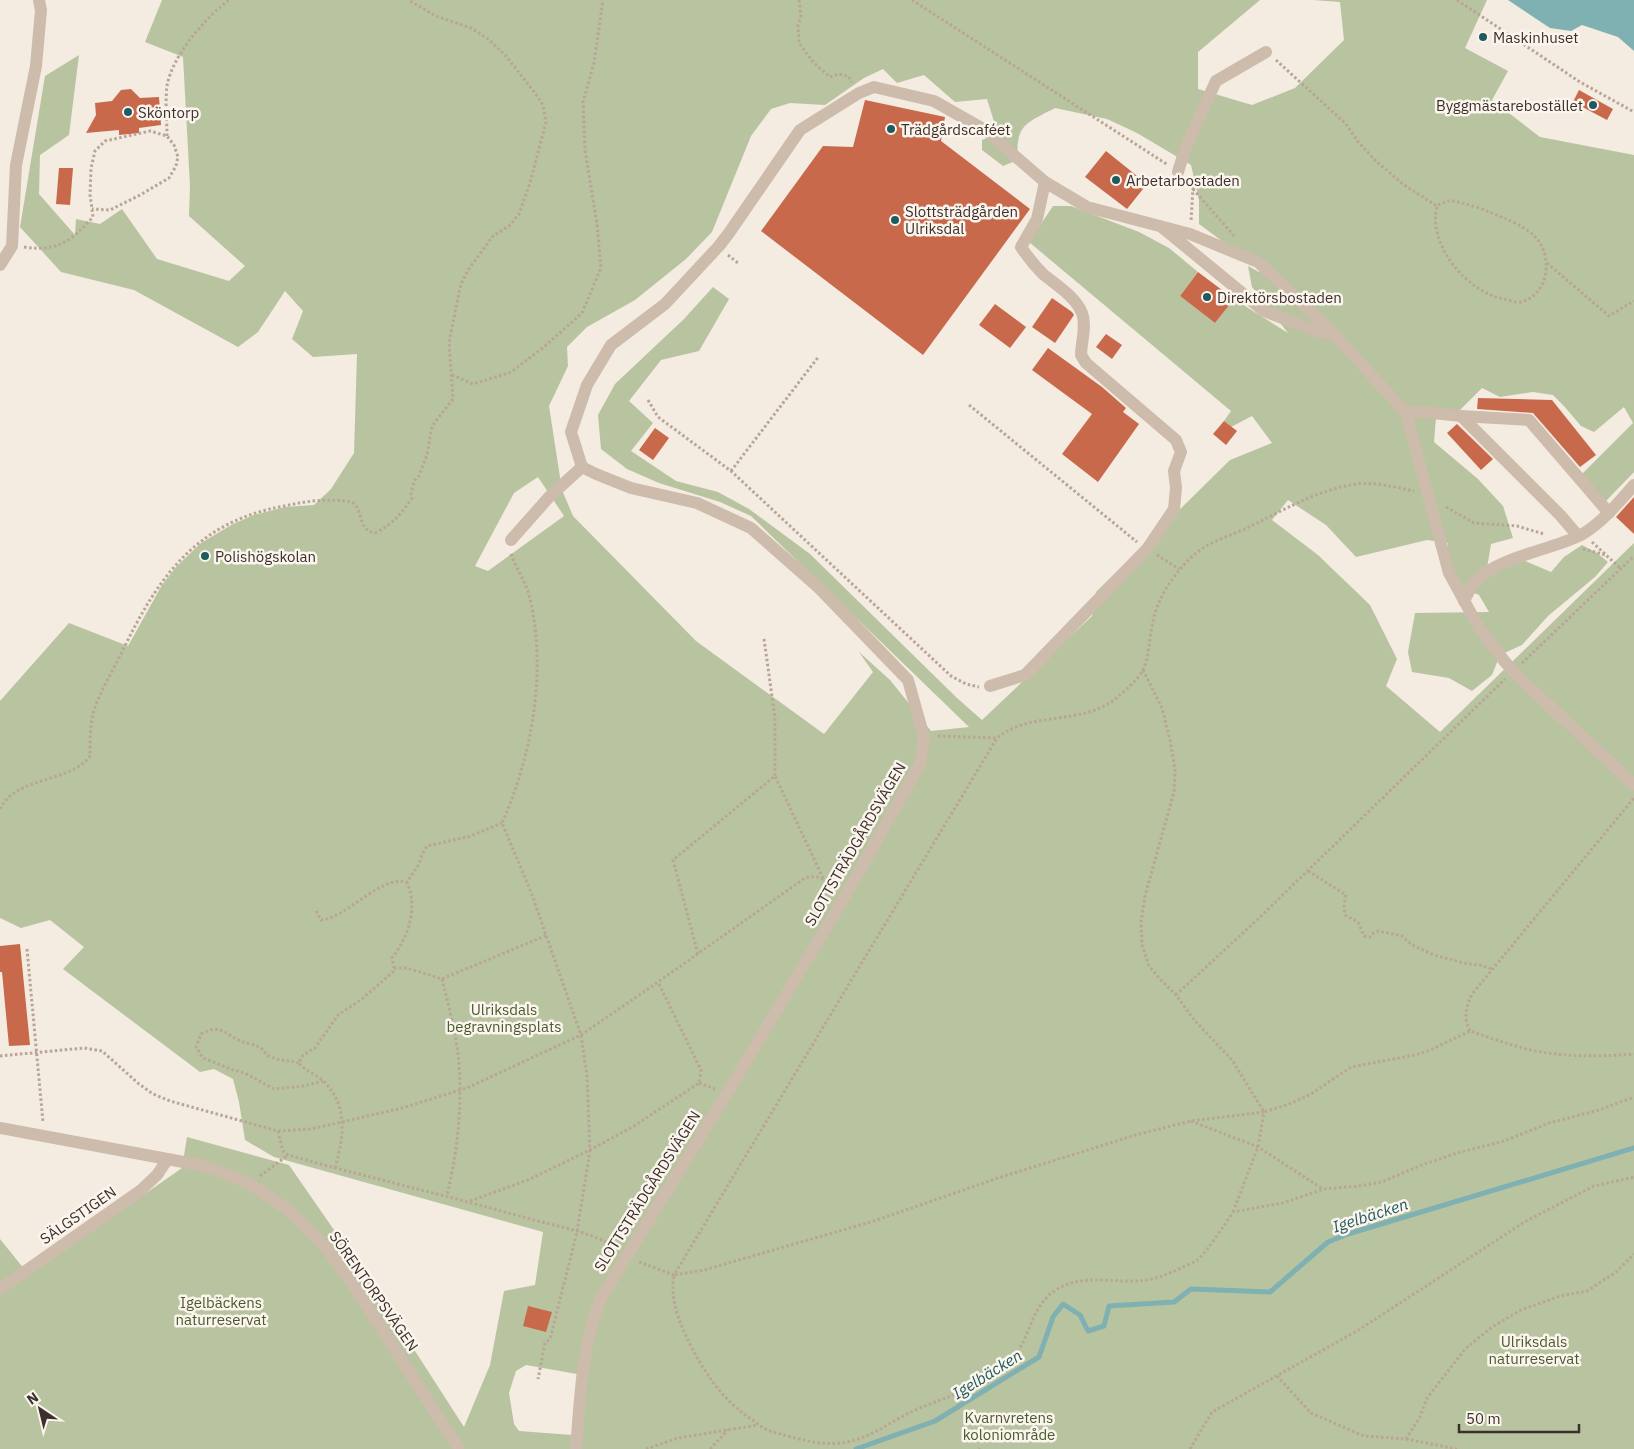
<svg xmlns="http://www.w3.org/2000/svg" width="1634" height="1449" viewBox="0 0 1634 1449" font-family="'IBM Plex Sans',sans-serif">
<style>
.green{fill:#b8c4a0;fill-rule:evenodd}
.water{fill:#7fb0b2}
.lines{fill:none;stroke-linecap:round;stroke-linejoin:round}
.stream{stroke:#7fb0b2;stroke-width:5}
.building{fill:#c8694b}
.path{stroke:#b9a596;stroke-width:3;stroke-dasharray:2.5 2.5;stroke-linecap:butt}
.minor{stroke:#cdbbac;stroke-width:12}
.poi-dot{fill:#1f5a5e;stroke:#fbf5ee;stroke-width:2}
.labels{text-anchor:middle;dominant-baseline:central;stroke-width:5;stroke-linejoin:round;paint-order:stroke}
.poi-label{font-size:15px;fill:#3b302b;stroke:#fbf5ee;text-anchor:start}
.street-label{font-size:15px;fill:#3b302b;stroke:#fbf5ee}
.park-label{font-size:15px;fill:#4a5a2e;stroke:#fbf5ee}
.water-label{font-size:16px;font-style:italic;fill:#1f5a5e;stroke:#fbf5ee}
</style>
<rect width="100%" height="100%" fill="#f4ebe1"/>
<path class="green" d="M162,0H1260L1198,52V89L1252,105L1295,88L1344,40L1340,2L1313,0H1487L1465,48L1508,71L1492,100L1540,137L1634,155V472L1606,501L1582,474L1633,423L1624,407L1594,432L1581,426L1564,406L1553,395L1533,392L1500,397L1482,388L1459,411L1436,418L1434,442L1478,479L1503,506L1513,538L1491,544L1487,568L1516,557L1551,572L1564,557L1582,545L1597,553L1608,562L1595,577L1548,616L1522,645L1500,655L1492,675L1472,691L1449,678L1412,672L1408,652L1415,613L1489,612L1479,595L1448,582V543L1427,540L1356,557L1326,525L1288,500L1272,520L1318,555L1370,605L1397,659L1386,686L1440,732L1634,543V1449H0V1239L29,1275L182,1168L187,1137L289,1165L377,1292L464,1427L490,1365L504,1291L535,1285L543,1232L274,1157L245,1140L239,1102L233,1079L214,1069L200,1072L63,969L84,947L50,920L21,928L0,918V701L69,623L128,646L162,585L176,567L201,543L233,524L254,515L285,507L314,505L331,489L354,453L357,354L313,357L292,339L303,311L285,291L258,332L238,347L134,290L61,272L20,227L45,76L79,55L69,135L40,155L39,194L75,235L76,219L100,224L122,209L157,259L229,281L245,266L189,216L190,186L183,57L145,42ZM883,69L897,83L924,75L955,102L987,99L996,128V135L982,140V150L1003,166L1018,160C1015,125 1026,123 1055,108L1107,119L1137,133L1191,165L1199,200V224L1222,241L1262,260L1259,272L1248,266L1252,287L1288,333L1234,299L1215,323L1180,296L1198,272L1169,248L1139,232L1071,206H1053L1029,242L1231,411L1224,421L1231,427L1252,416L1272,443L1230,460L1096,592L1092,616L982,720L957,698L810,554L749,509L718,492L676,481L631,451L653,423L629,401L661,360L699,351L729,299L713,287L684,319L615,384L598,415L601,449L627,469L659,483L720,502L751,516L969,727L931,731L890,680L859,652L873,672L824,734L696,641L573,516L562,490L549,406L568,366L567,347L587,327L635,300L686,259L712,232L751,136L771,109L790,103L825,105L864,78ZM538,477L564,516L488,571L475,566L514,493ZM526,1365L577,1374L572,1435L519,1431L514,1424L509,1393L516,1371Z"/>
<polygon class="water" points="1508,0 1634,0 1634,51 1618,37 1582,25 1571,31 1550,28"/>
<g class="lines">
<polyline class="stream" points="856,1449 935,1421 1039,1357 1053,1317 1063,1304 1080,1315 1088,1331 1104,1326 1109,1306 1174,1302 1191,1289 1270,1292 1328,1242 1348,1234 1634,1148"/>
</g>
<g class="building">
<polygon points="131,89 140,98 159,97 161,125 139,128 139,133 119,135 119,130 86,133 96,115 95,103 112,101 121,90"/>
<polygon points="1579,90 1613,109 1607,120 1573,102"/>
<polygon points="865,100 945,117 941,141 1030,209 923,355 761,231 823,146 853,147"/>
<polygon points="1106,151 1147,184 1127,209 1085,177"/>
<polygon points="59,168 73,168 70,205 56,204"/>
<polygon points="1198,272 1234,299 1215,323 1180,296"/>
<polygon points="1052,298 1072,312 1074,315 1055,343 1032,327"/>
<polygon points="995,304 1026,327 1010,348 979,325"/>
<polygon points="1106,334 1122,345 1112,359 1096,347"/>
<polygon points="1048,348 1102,387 1126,408 1123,412 1139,424 1098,482 1062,454 1092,414 1032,370"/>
<polygon points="1478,398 1552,400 1596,455 1580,467 1533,413 1477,409"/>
<polygon points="1224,421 1237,431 1226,445 1213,434"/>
<polygon points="1457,424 1493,459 1481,470 1447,433"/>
<polygon points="655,428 669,438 653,460 639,450"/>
<polygon points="1634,497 1634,534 1616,517"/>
<polygon points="20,944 30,1045 9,1046 2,972 0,972 0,946"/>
<polygon points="528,1306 552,1312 546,1332 523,1326"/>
</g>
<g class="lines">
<g class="path">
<polyline points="799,0 801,16 798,25 799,43 813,62 830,77 838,74 848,76 852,82"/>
<polyline points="912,0 1168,165"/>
<polyline points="1457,0 1580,82 1634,112"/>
<path d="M1276,60L1346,124L1359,143L1377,162L1404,185L1437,206C1440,204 1445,202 1448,201C1461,200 1493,213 1506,219C1516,223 1534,232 1540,243C1552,263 1547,295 1521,302C1516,303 1508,300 1503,299C1466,291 1427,244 1437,206"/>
<path d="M167,136C167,120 165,102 167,86C172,56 205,18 229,0"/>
<polyline points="1186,180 1193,188 1191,221"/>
<polyline points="1193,189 1235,237"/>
<path d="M24,247C58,252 71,241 93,217L92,209L90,195L91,168L95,151L105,141L150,131L167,136L174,145L178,157L176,166L169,178L140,195L110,210L92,209"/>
<polyline points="728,255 738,263"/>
<polyline points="1547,263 1609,316 1634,301"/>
<polyline points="452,375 473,384 511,372 544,347 582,313 601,268 597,224 585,150 583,102 594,63 603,0"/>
<polyline points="648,400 658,417 731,471 951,676 966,684 979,687"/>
<polyline points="969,405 1137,542"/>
<polyline points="731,471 819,356"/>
<polyline points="1446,507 1474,523 1517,526 1544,534"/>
<polyline points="1592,542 1621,569"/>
<polyline points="1583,549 1606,555"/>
<path d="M511,554C516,569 527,583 530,599C547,671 532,756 502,823L531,892L581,1035L587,1076L590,1150L577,1232L550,1339L545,1343L538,1379"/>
<polyline points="1157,555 1179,569"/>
<polyline points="764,639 775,718 775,776"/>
<polyline points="1522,663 1634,556"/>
<path d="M1143,670L1162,708L1170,740L1175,770L1174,792L1145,896L1141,922L1142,945L1149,966L1159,978L1176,995L1195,1021L1232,1060L1264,1112L1287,1105L1311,1094L1351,1067L1415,1055L1428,1051L1470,1031C1488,1037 1507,1044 1526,1049C1562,1057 1597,1057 1634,1054"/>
<polyline points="938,736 997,738"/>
<path d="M0,809C17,775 69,784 90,756C90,744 90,730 92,718C97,695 112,673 122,652C158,577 196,522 284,506C307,501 328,498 352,502C364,510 357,530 375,533C392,525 402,513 412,498L411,494L413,486L414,481L419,476L427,455L432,426L453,399L449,342L461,284L468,270L493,236L509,226L519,214L530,183L546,122L543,105L535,93L506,56L488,39L471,28L436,16L408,0"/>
<polyline points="1308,871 1346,895 1344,905 1345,915 1358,922 1364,936 1370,937 1372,934 1378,931 1402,936 1412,945 1434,955 1468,964 1480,965 1492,969"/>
<path d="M316,911L321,920C347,918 380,875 407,882"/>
<polyline points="27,949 43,1122"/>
<polyline points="698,954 673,860 775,776 823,878"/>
<polyline points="394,968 407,968 442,979 547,935"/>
<path d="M442,979C448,1003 455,1029 458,1054C463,1101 458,1150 447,1195"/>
<polyline points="1176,995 1258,919 1505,679"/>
<path d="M1470,1031C1463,1017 1466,1008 1472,994L1634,798"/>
<path d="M0,1056L84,1048L102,1051L139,1084L153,1094L170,1101L278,1131L311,1129L342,1122L402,1108L467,1088L581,1035L658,982L805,878C817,874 825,880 835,886"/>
<path d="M299,1063C289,1060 279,1061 269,1056C265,1055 265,1051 261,1048C258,1045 244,1043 240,1041C225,1034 221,1023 201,1034L196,1047L203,1058L233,1070L245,1073L274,1089L303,1086L323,1081"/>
<polyline points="699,1083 715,1089"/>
<polyline points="1191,1121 1258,1147 1323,1189"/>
<path d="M278,1131L283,1151L288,1155C366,1177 445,1195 523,1217C554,1226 590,1231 617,1248"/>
<path d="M335,1168C344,1137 349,1103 321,1079C314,1073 305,1071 299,1063L303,1055L315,1048L338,1015L362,999L393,972L394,968L392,958C409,936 418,908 407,882L419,864L422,854L427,846L471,836L502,823"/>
<polyline points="260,1176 288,1155"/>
<polyline points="470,1201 528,1180 590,1150 634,1126 699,1083 701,1070 658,982"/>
<path d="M1233,1212L1258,1147L1264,1112L1191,1121L1139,1134L1001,1177L874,1221L704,1270L674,1275C670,1299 678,1319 688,1340C704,1373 723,1401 754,1421C759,1425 764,1429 770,1431C782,1435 795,1438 807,1441C822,1444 840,1445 855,1440C875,1434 891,1422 909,1413C940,1398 987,1387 1010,1362C1032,1338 1029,1305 1059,1288C1081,1276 1105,1281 1129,1281C1150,1282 1164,1276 1183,1267C1187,1265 1193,1263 1197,1260C1207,1252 1225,1224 1233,1212L1283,1203L1324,1189L1359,1186L1382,1182L1419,1166L1457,1153L1504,1141L1549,1123L1599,1110L1634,1097"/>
<path d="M639,1262L674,1275L997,738C1032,709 1084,728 1120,695C1127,689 1138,679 1143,670C1150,656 1149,637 1153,621C1155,610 1160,600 1165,590C1175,574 1186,561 1200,550C1213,541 1231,535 1245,529C1280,512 1318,489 1357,484C1376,482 1395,487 1414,491"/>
<polyline points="1277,1376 1311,1413 1364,1436 1406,1439 1420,1417 1427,1398 1465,1349 1492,1327 1521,1310 1560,1296 1587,1291 1616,1272 1634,1254"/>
<polyline points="1406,1439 1457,1449"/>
<polyline points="646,1449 678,1438 758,1425"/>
<polyline points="710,1449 728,1430"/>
<polyline points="979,1449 980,1448"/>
<polyline points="1190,1449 1212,1412 1357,1331 1526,1221 1594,1186 1634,1177"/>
</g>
<g class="minor">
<polyline points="1178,172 1185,149 1216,81 1266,52"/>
<polyline points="1163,228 1264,311 1321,333 1332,332"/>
<polyline points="0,265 12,246 16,165 36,66 41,10 39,0"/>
<polyline points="1406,413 1423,412 1461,416 1561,516 1578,536"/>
<polyline points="1461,416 1529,420 1609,513"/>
<polyline points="511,540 550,496 582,467"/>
<path d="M1464,601C1467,595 1471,586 1476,581C1498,557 1551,550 1581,535C1602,523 1618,503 1634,485"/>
<path d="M990,686L1025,675L1147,549L1174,509L1176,488L1174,471L1181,452L1176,440L1086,363L1081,355C1081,343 1087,325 1082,313C1075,296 1056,285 1043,274C1035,266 1027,256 1021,247L1037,219L1045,182"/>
<polyline points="0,1128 205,1166 250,1184 290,1211 326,1248 354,1286 459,1449"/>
<polyline points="0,1289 140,1191 157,1175 167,1160"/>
<path d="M576,1449C580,1400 582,1343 601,1298L726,1095L847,893L920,764L924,737L908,680L819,588L751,528L697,503L631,488L596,474L582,467L571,432L587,385L611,345L665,304L719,246L729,233L800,130L859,93L874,87L934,101L985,130L1045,182L1087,207L1190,234L1258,262L1332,332L1406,413L1449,573L1479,628L1505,662L1523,681L1634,785"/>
</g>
</g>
<g class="poi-dot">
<circle cx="1483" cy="37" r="5"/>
<circle cx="1593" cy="105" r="5"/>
<circle cx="128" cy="112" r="5"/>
<circle cx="891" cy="129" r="5"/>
<circle cx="1116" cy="180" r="5"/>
<circle cx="895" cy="220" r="5"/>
<circle cx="1207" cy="297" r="5"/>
<circle cx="205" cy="556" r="5"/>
</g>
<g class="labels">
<g class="poi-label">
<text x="1493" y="37">Maskinhuset</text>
<text x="1583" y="105" text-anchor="end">Byggmästarebostället</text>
<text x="138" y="112">Sköntorp</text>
<text x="901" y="129">Trädgårdscaféet</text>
<text x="1126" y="180">Arbetarbostaden</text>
<text x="905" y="211">Slottsträdgården<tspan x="905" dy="17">Ulriksdal</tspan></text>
<text x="1217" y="297">Direktörsbostaden</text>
<text x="215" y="556">Polishögskolan</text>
</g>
<g class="street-label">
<text transform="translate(855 844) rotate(-60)">SLOTTSTRÄDGÅRDSVÄGEN</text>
<text transform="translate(647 1191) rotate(-58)">SLOTTSTRÄDGÅRDSVÄGEN</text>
<text transform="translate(78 1215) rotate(-35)">SÄLGSTIGEN</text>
<text transform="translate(374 1291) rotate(55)">SÖRENTORPSVÄGEN</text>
</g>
<g class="park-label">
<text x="504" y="1009">Ulriksdals<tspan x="504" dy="17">begravningsplats</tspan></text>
<text x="221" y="1302">Igelbäckens<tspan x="221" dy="17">naturreservat</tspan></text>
<text x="1534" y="1341">Ulriksdals<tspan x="1534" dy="17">naturreservat</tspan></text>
<text x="1009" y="1417">Kvarnvretens<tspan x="1009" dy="17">koloniområde</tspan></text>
</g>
<g class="water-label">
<text transform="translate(1370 1215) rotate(-18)">Igelbäcken</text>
<text transform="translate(987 1374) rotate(-32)">Igelbäcken</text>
</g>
</g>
<g transform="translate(40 1409) rotate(325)" stroke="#fbf5ee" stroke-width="4" paint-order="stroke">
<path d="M0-4L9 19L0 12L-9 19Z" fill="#3b302b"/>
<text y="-8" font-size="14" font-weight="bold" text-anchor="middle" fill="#3b302b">N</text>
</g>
<path d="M1459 1424v8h120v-8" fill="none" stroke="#3b302b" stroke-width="2.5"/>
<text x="1466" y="1424" font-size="15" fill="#3b302b" stroke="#fbf5ee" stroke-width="4" paint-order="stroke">50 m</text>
</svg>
